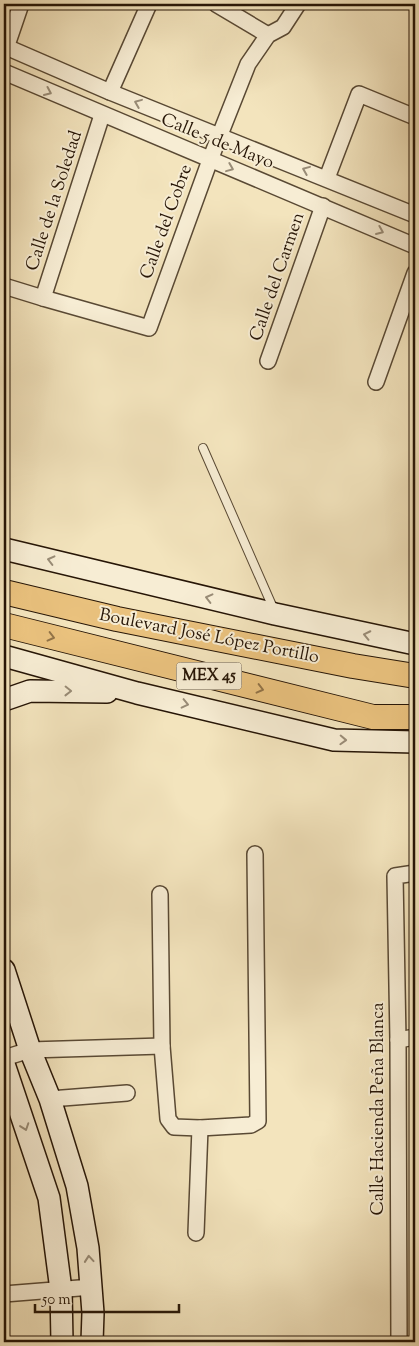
<svg xmlns="http://www.w3.org/2000/svg" width="419" height="1346" viewBox="0 0 419 1346" font-family="'Sorts Mill Goudy',serif">
<style>
.lines{fill:none;stroke-linecap:round;stroke-linejoin:round}
.lane-casing{stroke:#594934;stroke-width:10}
.street-casing{stroke:#594934;stroke-width:18}
.secondary-casing{stroke:#261506;stroke-width:24}
.primary-casing{stroke:#261506;stroke-width:26}
.lane{stroke:#f7edd4;stroke-width:8}
.street{stroke:#f7edd4;stroke-width:15}
.secondary{stroke:#f7edd4;stroke-width:21}
.primary{stroke:#eac27e;stroke-width:24}
.oneway{stroke:#998c77}
.oneway2{stroke:#927448}
.labels{text-anchor:middle;dominant-baseline:central;stroke-width:4;stroke-linejoin:round;paint-order:stroke}
.shield{fill:#f7edd4;stroke:#655644;stroke-width:1}
.shield-label{font-size:16px;font-weight:bold;fill:#261506}
.street-label{font-size:18px;fill:#261506;stroke:#f7edd4}
</style>
<rect width="100%" height="100%" fill="#f3e4bd"/>
<filter id="stains"><feTurbulence type="fractalNoise" baseFrequency=".004" numOctaves="4"/><feColorMatrix values="0 0 0 0 .2 0 0 0 0 .09 0 0 0 0 .02 0 0 0 .5 -.17"/></filter>
<radialGradient id="worn" r=".72"><stop offset=".6" stop-color="#630" stop-opacity="0"/><stop offset="1" stop-color="#630" stop-opacity=".3"/></radialGradient>
<g class="lines">
<defs>
<polyline id="lane" points="203,448 274,610"/>
<g id="street">
<polyline points="216,4 268,35"/>
<polyline points="4,46 110,92 415,215"/>
<polyline points="6,48 21,4"/>
<polyline points="4,72 415,246"/>
<polyline points="110,92 149,4"/>
<polyline points="327,178 359,94 415,117"/>
<polyline points="4,286 43,298 149,328 210,160 248,64 268,35 283,27 298,4"/>
<polyline points="43,298 102,115"/>
<polyline points="268,361 323,206"/>
<polyline points="376,382 415,273"/>
<polyline points="160,894 162,1046 168,1119 174,1127 200,1128 251,1125 258,1121 255,854"/>
<polyline points="398,1040 415,1037"/>
<polyline points="4,1058 30,1050 162,1046"/>
<polyline points="50,1099 127,1093"/>
<polyline points="196,1233 200,1128"/>
<polyline points="4,1294 92,1287"/>
<polyline points="399,1342 398,1040 395,876 415,873"/>
</g>
<g id="secondary">
<polyline points="4,549 275,614 415,644"/>
<polyline points="4,656 137,693 334,740 415,742"/>
<polyline points="4,700 30,691 107,692"/>
<polyline points="4,970 30,1050 50,1099 77,1186 88,1248 93,1313 92,1342"/>
<polyline points="4,1064 49,1198 61,1290 62,1342"/>
</g>
<g id="primary">
<polyline points="4,592 117,619 353,666 415,676"/>
<polyline points="4,625 373,717 415,717"/>
</g>
</defs>
<use href="#lane" class="lane-casing"/>
<use href="#street" class="street-casing"/>
<use href="#secondary" class="secondary-casing"/>
<use href="#primary" class="primary-casing"/>
<use href="#lane" class="lane"/>
<use href="#street" class="street"/>
<use href="#secondary" class="secondary"/>
<use href="#primary" class="primary"/>
</g>
<defs><path id="oneway-chevron" d="M-2-3.5L2.5 0L-2 3.5" fill="none" stroke-width="1.6" stroke-linecap="round" stroke-linejoin="round" transform="scale(1.25)"/></defs>
<g class="oneway">
<use href="#oneway-chevron" transform="translate(48 92) rotate(24)"/>
<use href="#oneway-chevron" transform="translate(138 103) rotate(-158)"/>
<use href="#oneway-chevron" transform="translate(230 168) rotate(22)"/>
<use href="#oneway-chevron" transform="translate(306 170) rotate(-158)"/>
<use href="#oneway-chevron" transform="translate(380 231) rotate(23)"/>
<use href="#oneway-chevron" transform="translate(51 560) rotate(-166)"/>
<use href="#oneway-chevron" transform="translate(209 598) rotate(-166)"/>
<use href="#oneway-chevron" transform="translate(367 635) rotate(-168)"/>
<use href="#oneway-chevron" transform="translate(68 691) rotate(1)"/>
<use href="#oneway-chevron" transform="translate(185 704) rotate(13)"/>
<use href="#oneway-chevron" transform="translate(343 740) rotate(2)"/>
<use href="#oneway-chevron" transform="translate(25 1127) rotate(71)"/>
<use href="#oneway-chevron" transform="translate(89 1259) rotate(-95)"/>
</g>
<g class="oneway2">
<use href="#oneway-chevron" transform="translate(51 637) rotate(14)"/>
<use href="#oneway-chevron" transform="translate(260 689) rotate(14)"/>
</g>
<g class="labels">
<rect class="shield" x="176.5" y="662.5" width="65" height="27" rx="4"/>
<g class="shield-label">
<text x="209" y="676">MEX 45</text>
</g>
<g class="street-label">
<text transform="translate(217 142) rotate(22)">Calle 5 de Mayo</text>
<text transform="translate(55 201) rotate(-72)">Calle de la Soledad</text>
<text transform="translate(167 222) rotate(-70)">Calle del Cobre</text>
<text transform="translate(278 277) rotate(-71)">Calle del Carmen</text>
<text transform="translate(209 637) rotate(11)">Boulevard José López Portillo</text>
<text transform="translate(379 1109) rotate(-90)">Calle Hacienda Peña Blanca</text>
</g>
</g>
<rect width="419" height="1346" fill="none" stroke="#f3e4bd" stroke-width="20"/>
<rect x="5" y="5" width="409" height="1336" fill="none" stroke="#261506" stroke-width="2.5"/>
<rect x="10" y="10" width="399" height="1326" fill="none" stroke="#261506"/>
<path d="M35 1304v8h144v-8" fill="none" stroke="#261506" stroke-width="2.5"/>
<text x="42" y="1304" font-size="15" fill="#261506" stroke="#f7edd4" stroke-width="4" paint-order="stroke">50 m</text>
<rect width="100%" height="100%" filter="url(#stains)"/>
<rect width="100%" height="100%" fill="url(#worn)"/>
</svg>
